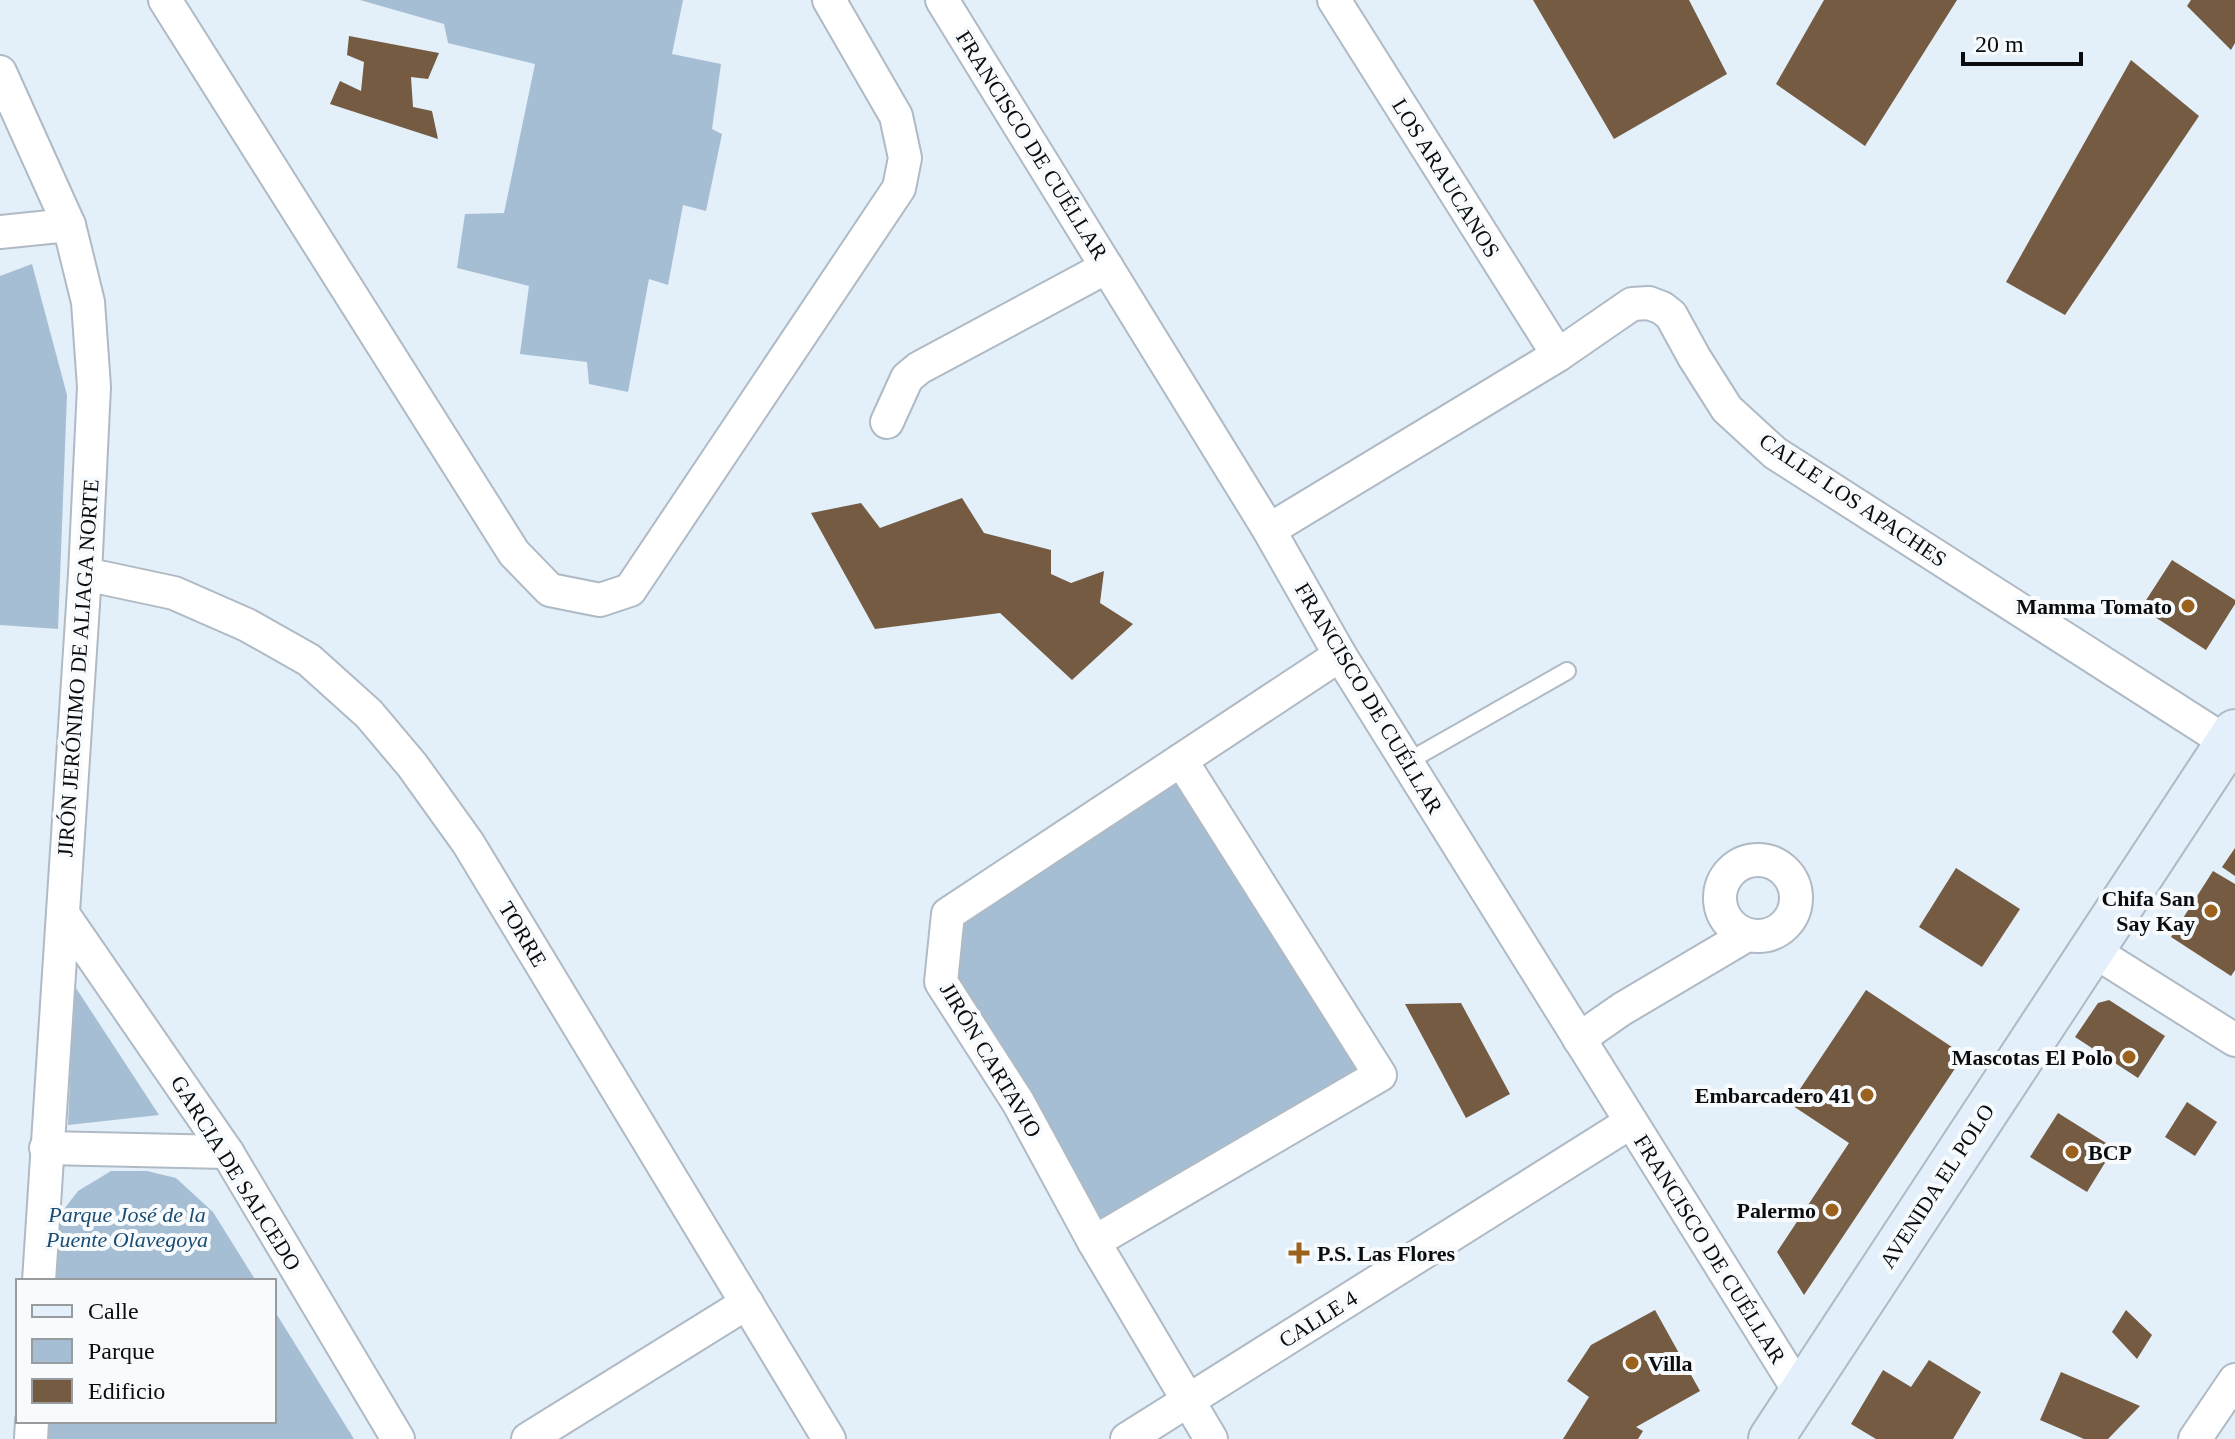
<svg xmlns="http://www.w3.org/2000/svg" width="2235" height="1439" viewBox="0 0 2235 1439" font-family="'Times New Roman',serif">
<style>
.green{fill:#a6bed3}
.building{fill:#745b41}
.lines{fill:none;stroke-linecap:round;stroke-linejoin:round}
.lane-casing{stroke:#afbac4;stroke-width:20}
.street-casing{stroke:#afbac4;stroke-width:36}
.secondary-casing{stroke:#afbac4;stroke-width:48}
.lane{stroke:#fff;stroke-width:16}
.street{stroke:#fff;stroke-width:32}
.secondary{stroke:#e3f0fc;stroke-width:44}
.poi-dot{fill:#9a621d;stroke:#f8fbfd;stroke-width:3}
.labels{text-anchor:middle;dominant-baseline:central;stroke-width:8;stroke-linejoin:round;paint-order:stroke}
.street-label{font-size:22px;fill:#090d10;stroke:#f8fbfd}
.poi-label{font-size:22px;font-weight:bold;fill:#090d10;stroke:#f8fbfd;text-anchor:end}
.park-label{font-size:22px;font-style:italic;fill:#1b4c71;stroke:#f8fbfd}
</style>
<rect width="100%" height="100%" fill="#e3eff9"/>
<g class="green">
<polygon points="360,0 683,0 672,54 721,64 712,129 722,134 706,211 683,205 668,285 649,279 628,392 589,384 587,362 520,354 529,286 457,268 465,214 504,213 535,64 448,43 444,24"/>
<polygon points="32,264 67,395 58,629 0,625 0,276"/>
<polygon points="1181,760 1380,1075 1094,1242 941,982 948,914"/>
<polygon points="74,985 159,1115 68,1125"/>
<polygon points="111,1171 147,1171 176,1178 213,1212 256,1281 48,1281 51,1226 78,1191"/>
<polygon points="274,1310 354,1439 38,1439 39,1421 274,1421"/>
</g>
<g class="building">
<polygon points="1533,0 1689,0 1727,74 1614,139"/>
<polygon points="1824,0 1957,0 1865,146 1776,84"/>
<polygon points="2191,0 2235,0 2235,43 2231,50 2187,6"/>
<polygon points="349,36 439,53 428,79 411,77 413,107 432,111 438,139 330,104 340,81 361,91 364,62 347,55"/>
<polygon points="2131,60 2199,116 2065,315 2006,282"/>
<polygon points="962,498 984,533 1051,550 1051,574 1071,583 1104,571 1100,603 1133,624 1072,680 1000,613 875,629 811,513 861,503 880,528"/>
<polygon points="2172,560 2235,600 2235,604 2206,650 2141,608"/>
<polygon points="2235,848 2235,876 2222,867"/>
<polygon points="1956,868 2020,909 1982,967 1919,927"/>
<polygon points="2213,871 2235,884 2235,970 2231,976 2171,937"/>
<polygon points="1866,990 1964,1055 1804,1295 1777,1252 1849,1143 1790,1104"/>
<polygon points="2109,1000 2165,1036 2138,1078 2075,1037 2098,1003"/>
<polygon points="1461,1003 1510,1094 1466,1118 1405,1004"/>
<polygon points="2187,1102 2217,1122 2195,1156 2165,1137"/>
<polygon points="2058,1113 2114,1148 2087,1192 2030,1157"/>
<polygon points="1655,1310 1700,1391 1636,1427 1643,1431 1638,1439 1563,1439 1589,1397 1567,1381 1591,1345"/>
<polygon points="2126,1310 2152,1335 2137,1359 2112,1332"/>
<polygon points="1929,1360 1981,1392 1953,1439 1876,1439 1851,1424 1883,1370 1911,1387"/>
<polygon points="2061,1372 2140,1406 2108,1439 2084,1439 2040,1420"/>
</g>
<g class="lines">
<defs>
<polyline id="lane" points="1407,762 1567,671"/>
<g id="street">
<polyline points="165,0 514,553 550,590 600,600 630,590 899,188 905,158 896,116 829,0"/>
<polyline points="942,0 1269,530 1340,655 1801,1394"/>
<polyline points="1334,0 1558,355"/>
<polyline points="0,72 69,225 88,302 94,387 85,574 39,1281"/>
<polyline points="0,232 69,225"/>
<polyline points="887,422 907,378 919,368 1107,267"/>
<polyline points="1269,530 1558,355 1632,304 1649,303 1662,308 1671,315 1694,357 1727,409 1775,453 2228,743"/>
<polyline points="85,574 174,593 247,625 309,660 369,714 412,765 468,843 829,1439"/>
<circle cx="1758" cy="898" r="38"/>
<polyline points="63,914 227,1152 398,1439"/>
<polyline points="2092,950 2235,1040"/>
<polyline points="1579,1039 1622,1009 1747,935"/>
<polyline points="46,1148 227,1152"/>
<polyline points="1094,1242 1380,1075 1181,760"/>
<polyline points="31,1439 32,1421"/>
<polyline points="528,1439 747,1303"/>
<polyline points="1127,1439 1631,1122"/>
<polyline points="1211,1439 1094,1242 1018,1102 941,982 948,914 1340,655"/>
<polyline points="2195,1439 2235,1380"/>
</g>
<polyline id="secondary" points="1771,1439 2235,732"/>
</defs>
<use href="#lane" class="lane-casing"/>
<use href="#street" class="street-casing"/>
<use href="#secondary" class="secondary-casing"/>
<use href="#lane" class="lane"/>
<use href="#street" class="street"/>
<use href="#secondary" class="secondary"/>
</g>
<g class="poi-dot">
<circle cx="2188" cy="606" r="8"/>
<circle cx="2211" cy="911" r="8"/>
<circle cx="2129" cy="1057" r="8"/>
<circle cx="1867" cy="1095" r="8"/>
<circle cx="2072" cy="1152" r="8"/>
<circle cx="1832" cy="1210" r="8"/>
<path d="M1295 1241h8v8h8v8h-8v8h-8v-8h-8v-8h8z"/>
<circle cx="1632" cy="1363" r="8"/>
</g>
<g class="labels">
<g class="street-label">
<text transform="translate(1032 145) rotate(58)">FRANCISCO DE CUÉLLAR</text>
<text transform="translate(1446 178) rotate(58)">LOS ARAUCANOS</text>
<text transform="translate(1853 500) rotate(34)">CALLE LOS APACHES</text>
<text transform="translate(78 668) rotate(-86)">JIRÓN JERÓNIMO DE ALIAGA NORTE</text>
<text transform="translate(1369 698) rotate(59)">FRANCISCO DE CUÉLLAR</text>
<text transform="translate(523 934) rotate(59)">TORRE</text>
<text transform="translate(991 1060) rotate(59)">JIRÓN CARTAVIO</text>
<text transform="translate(236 1173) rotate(58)">GARCIA DE SALCEDO</text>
<text transform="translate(1937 1186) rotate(-57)">AVENIDA EL POLO</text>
<text transform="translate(1710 1249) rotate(58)">FRANCISCO DE CUÉLLAR</text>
<text transform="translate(1318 1319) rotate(-32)">CALLE 4</text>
</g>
<g class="poi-label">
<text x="2172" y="606">Mamma Tomato</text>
<text x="2195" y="898">Chifa San<tspan x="2195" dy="25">Say Kay</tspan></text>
<text x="2113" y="1057">Mascotas El Polo</text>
<text x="1851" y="1095">Embarcadero 41</text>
<text x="2088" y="1152" text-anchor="start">BCP</text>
<text x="1816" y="1210">Palermo</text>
<text x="1317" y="1253" text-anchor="start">P.S. Las Flores</text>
<text x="1648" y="1363" text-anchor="start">Villa</text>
</g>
<g class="park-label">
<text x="127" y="1214">Parque José de la<tspan x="127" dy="25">Puente Olavegoya</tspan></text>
</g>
</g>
<rect x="16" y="1279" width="260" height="144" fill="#f8fbfd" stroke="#989c9e" stroke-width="2"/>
<rect x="32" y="1305" width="40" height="12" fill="#e3f0fc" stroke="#989c9e" stroke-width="2"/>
<text x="88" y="1319" font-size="24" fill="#090d10">Calle</text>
<rect x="32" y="1339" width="40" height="24" fill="#a6bed3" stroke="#989c9e" stroke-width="2"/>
<text x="88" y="1359" font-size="24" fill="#090d10">Parque</text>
<rect x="32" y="1379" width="40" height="24" fill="#745b41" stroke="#989c9e" stroke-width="2"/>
<text x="88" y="1399" font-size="24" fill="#090d10">Edificio</text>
<path d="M1963 52v12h118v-12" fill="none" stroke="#090d10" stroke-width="4"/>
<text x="1975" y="52" font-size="24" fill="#090d10" stroke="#f8fbfd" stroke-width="6" paint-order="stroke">20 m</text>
</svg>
